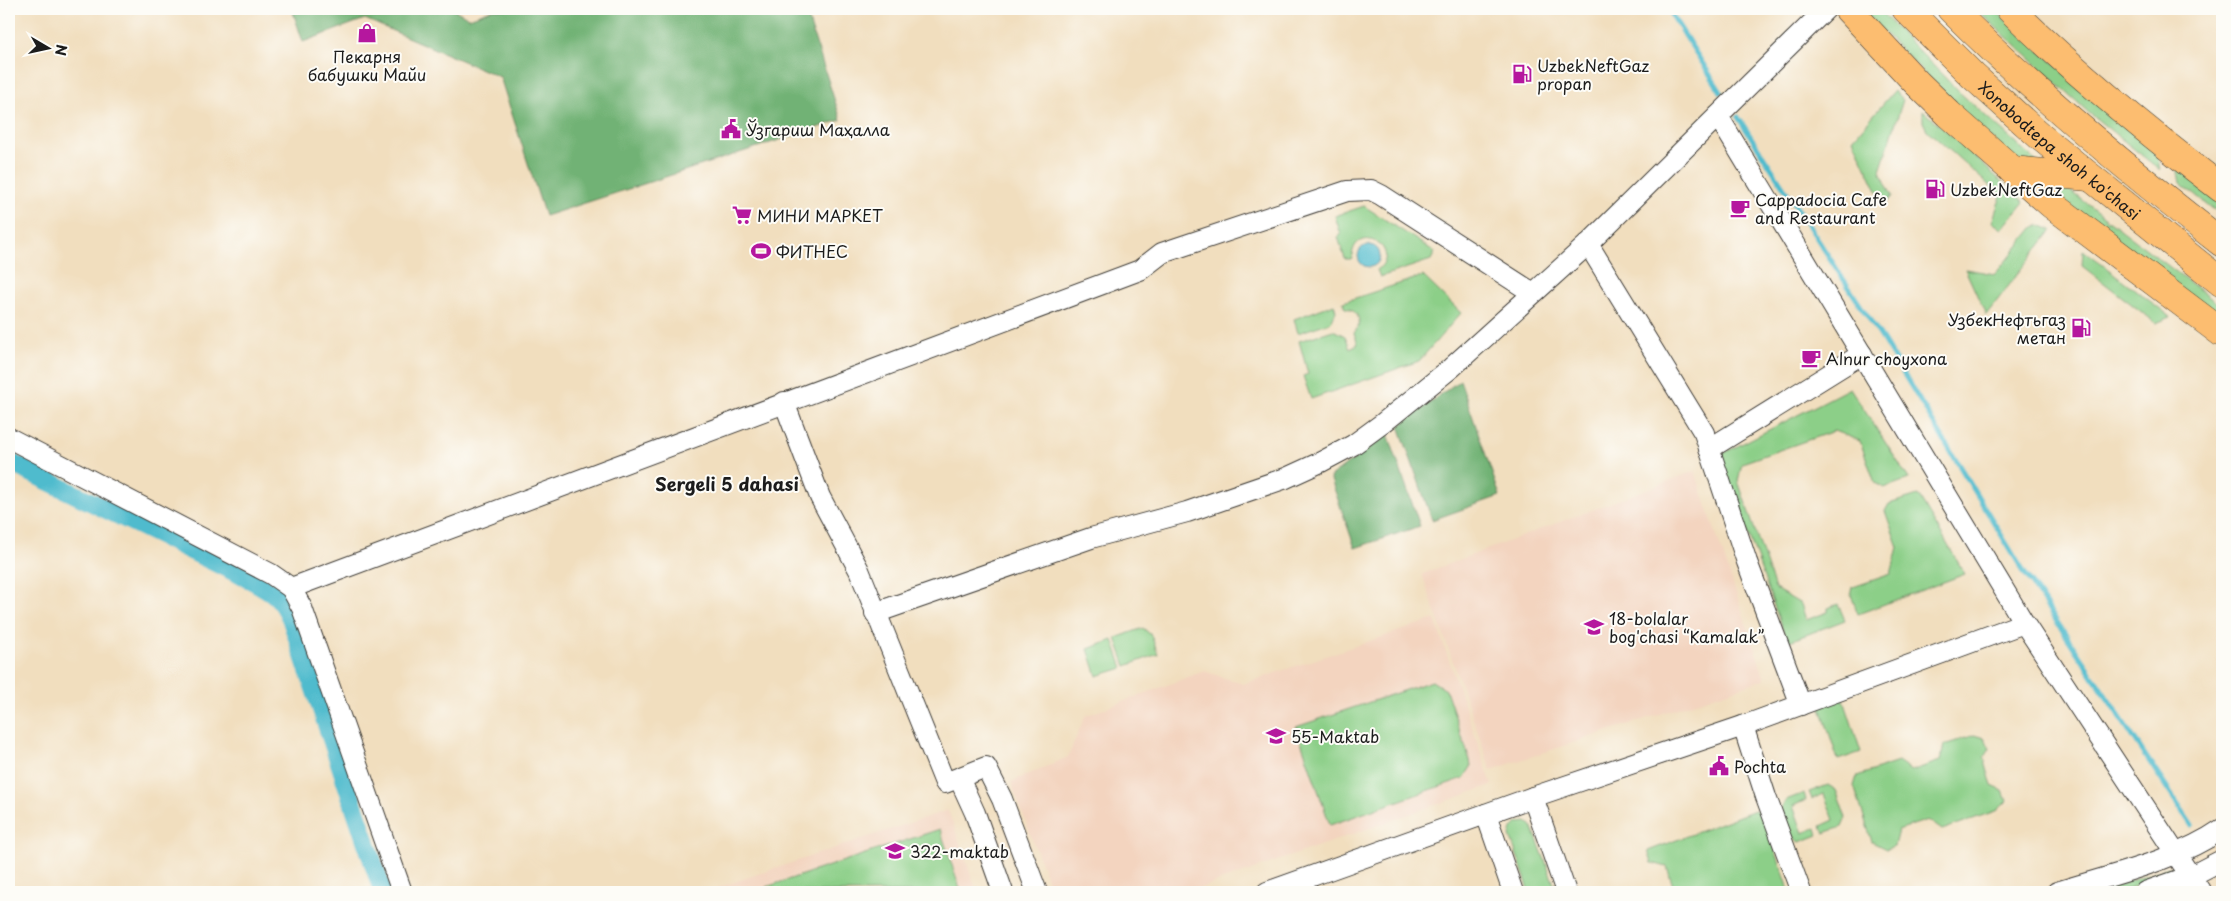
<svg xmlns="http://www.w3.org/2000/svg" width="2231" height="901" viewBox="0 0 2231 901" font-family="'Playpen Sans',sans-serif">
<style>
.built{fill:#f3d4bf}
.green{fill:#8ccf88;stroke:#547652}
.forest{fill:#71b274;stroke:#466748}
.water{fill:#50bbcd;stroke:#366c74}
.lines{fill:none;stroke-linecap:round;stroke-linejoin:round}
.stream{stroke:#50bbcd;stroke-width:5}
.canal{stroke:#50bbcd;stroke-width:19}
.minor-casing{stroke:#3c3934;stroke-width:22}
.trunk-casing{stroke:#3c3934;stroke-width:29}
.minor{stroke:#fff;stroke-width:20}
.trunk{stroke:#fcbd6f;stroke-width:28}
.labels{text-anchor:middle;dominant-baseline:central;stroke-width:4;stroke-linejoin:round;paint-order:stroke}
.poi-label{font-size:16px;fill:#1c1c1c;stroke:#fdfcf7;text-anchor:start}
.street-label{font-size:16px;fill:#1c1c1c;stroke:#fdfcf7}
.neighbourhood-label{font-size:18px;font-weight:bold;fill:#1c1c1c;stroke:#fdfcf7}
</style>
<rect width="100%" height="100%" fill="#fdfcf7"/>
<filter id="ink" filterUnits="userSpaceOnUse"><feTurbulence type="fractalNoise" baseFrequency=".02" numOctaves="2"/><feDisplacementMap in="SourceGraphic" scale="10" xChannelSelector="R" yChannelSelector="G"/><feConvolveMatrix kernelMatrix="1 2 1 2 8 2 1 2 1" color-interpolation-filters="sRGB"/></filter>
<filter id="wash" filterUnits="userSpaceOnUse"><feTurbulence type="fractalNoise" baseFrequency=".0096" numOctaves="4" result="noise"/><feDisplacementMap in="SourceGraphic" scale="20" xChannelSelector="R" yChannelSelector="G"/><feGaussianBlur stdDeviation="1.12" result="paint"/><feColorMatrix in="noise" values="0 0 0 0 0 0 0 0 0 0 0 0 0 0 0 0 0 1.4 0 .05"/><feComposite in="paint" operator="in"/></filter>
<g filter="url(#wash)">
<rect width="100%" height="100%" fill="#f1debe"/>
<g class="built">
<polygon points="1695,471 1765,679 1491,770 1422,574"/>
<polygon points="1435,619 1492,785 1189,892 1052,892 1011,782 1068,757 1085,716 1204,671 1243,684"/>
<polygon points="948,810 977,892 705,892"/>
</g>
<g class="green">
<polygon points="1861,9 1878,9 1959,92 2039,164 2021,164 1971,121"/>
<polygon points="1976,9 1994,9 2021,35 2157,151 2160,170 2088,112"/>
<polygon points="1894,91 1903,100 1880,171 1892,196 1884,206 1853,139"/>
<polygon points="1923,110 2024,202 2002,229 1992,222 2001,196 1927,130 1923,122"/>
<polygon points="2177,167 2222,201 2222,216 2180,183"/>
<polygon points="2059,182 2222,307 2222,322 2056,195"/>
<path d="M1364,206L1435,252L1431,260L1380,277L1377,270C1406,248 1352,220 1352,259H1345L1338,237L1341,235L1335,216Z"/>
<polygon points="2039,225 2052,230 1986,315 1965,269 1995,274 2034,227"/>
<polygon points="2083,250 2171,317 2156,323 2082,266"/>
<path d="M1423,276L1461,313L1419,361L1311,399L1303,376L1308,374L1299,341L1333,330L1345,336L1350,348L1358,344L1354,333C1363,323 1359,310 1345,308L1343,302Z"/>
<polygon points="1334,304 1336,311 1331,322 1298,333 1294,319"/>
<polygon points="1850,388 1909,479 1884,488 1875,483 1860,441 1834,431 1742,463 1738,481 1775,589 1801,604 1806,620 1828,612 1828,608 1838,604 1845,620 1787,642 1720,455"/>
<polygon points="1918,495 1965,574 1858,614 1851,595 1853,587 1891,574 1898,547 1885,511 1889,504"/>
<polygon points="1143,628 1151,635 1158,654 1126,666 1116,638"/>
<polygon points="1113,640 1123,668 1097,676 1088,649"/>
<polygon points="1432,681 1446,690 1470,760 1471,767 1464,778 1330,825 1296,727"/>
<polygon points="1843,697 1861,752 1838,760 1820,705"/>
<polygon points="1975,735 1985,738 1990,749 1984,758 1992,786 2003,791 2007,801 1998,810 1942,830 1928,820 1898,830 1894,846 1886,849 1872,842 1854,786 1857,776 1898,762 1911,771 1940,761 1944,745"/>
<polygon points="1828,785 1836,790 1846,818 1842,827 1824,833 1821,826 1834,820 1824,794 1812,799 1809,792"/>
<polygon points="1804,793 1806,800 1793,806 1803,833 1816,828 1818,835 1800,842 1792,837 1781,809 1786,800"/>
<polygon points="1755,810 1762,813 1790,892 1675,892 1667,867 1652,863 1648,851"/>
<polygon points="1527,822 1532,826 1557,892 1530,892 1510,836 1512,829 1517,823"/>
<polygon points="940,829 961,892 767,892 766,887"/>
<polygon points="2169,867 2171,873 2119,892 2099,892"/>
</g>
<g class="forest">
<polygon points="292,9 453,9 469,18 494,9 805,9 841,120 545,216 500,77 365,19 303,42"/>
<polygon points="1460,380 1500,496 1432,520 1399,426"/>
<polygon points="1388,434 1420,526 1355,548 1330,477"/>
</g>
<circle class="water" cx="1369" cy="256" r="11"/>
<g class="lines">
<g class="stream">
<polyline points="1668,9 1721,92"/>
<polyline points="1738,117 1883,340 2022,569 2192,826"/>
</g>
<path class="canal" d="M9,462L253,581C273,592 282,597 291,619L383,892"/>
</g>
</g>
<g filter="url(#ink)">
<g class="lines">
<defs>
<g id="minor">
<polyline points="1718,116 2024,623 2201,892"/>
<polyline points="1588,244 1704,433 1747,562 1801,705"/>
<polyline points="784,402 820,497 859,570 945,783 986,767 1002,799 1037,892"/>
<polyline points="9,438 271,574 291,588 302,608 402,892"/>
<polyline points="1709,449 1862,354"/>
<polyline points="291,588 1140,270 1162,253 1347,191 1371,190 1381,195 1533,293"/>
<polyline points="875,613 1091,538 1187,512 1286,478 1321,462 1353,445 1383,423 1451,368 1588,244 1826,9"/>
<polyline points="1743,726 1766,797 1801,892"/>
<polyline points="959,778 975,813 1003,892"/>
<polyline points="1533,797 1566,892"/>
<polyline points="1486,814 1513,892"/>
<polyline points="1267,892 1533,797 1743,726 2024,623"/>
<path d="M2057,892C2111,875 2176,861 2222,829"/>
<polyline points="2145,892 2191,876 2222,860"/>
</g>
<g id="trunk">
<polyline points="1848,9 1916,82 1949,114 2051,204 2222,333"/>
<path id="s1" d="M1906,9L1973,76L2042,138L2222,283"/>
<path d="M1951,9C2035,93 2128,170 2222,243"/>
<path d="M2010,9C2076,74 2149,133 2222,189"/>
<polyline points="2012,170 2089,177"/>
</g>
</defs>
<use href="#minor" class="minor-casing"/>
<use href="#trunk" class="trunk-casing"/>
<use href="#minor" class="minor"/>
<use href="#trunk" class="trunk"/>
</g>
</g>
<defs>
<symbol id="shop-bare" viewBox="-9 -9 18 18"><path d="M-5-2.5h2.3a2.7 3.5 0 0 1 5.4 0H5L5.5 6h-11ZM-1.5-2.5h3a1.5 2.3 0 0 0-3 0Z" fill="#b5179e" stroke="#fdfcf7" stroke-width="2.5" paint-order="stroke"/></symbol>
<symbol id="fuel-bare" viewBox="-9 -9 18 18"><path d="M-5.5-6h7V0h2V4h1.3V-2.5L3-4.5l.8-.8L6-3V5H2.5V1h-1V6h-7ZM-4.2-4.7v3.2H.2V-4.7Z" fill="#b5179e" stroke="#fdfcf7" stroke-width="2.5" paint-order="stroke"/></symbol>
<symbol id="civic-bare" viewBox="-9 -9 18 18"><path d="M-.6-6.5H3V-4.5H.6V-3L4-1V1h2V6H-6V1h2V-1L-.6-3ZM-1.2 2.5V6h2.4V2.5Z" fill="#b5179e" stroke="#fdfcf7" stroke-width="2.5" paint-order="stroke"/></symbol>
<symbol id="cafe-bare" viewBox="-9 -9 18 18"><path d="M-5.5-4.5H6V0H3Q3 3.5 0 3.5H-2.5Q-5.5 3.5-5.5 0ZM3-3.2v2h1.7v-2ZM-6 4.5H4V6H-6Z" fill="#b5179e" stroke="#fdfcf7" stroke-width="2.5" paint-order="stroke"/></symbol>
<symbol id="supermarket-bare" viewBox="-9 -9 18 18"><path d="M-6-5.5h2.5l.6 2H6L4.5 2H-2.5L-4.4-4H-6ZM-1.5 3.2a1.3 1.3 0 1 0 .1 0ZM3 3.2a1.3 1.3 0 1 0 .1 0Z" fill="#b5179e" stroke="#fdfcf7" stroke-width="2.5" paint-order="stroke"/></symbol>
<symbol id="stadium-bare" viewBox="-9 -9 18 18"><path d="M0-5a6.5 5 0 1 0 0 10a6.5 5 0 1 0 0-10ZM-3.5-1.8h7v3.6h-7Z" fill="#b5179e" stroke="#fdfcf7" stroke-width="2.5" paint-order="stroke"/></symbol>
<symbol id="school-bare" viewBox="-9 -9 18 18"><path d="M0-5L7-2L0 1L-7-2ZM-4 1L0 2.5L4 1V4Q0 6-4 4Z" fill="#b5179e" stroke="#fdfcf7" stroke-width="2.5" paint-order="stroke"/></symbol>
</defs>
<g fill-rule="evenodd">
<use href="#shop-bare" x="353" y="19" width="28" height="28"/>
<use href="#fuel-bare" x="1508" y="60" width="28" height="28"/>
<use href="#civic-bare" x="717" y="115" width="28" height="28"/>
<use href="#fuel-bare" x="1921" y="175" width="28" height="28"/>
<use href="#cafe-bare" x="1726" y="194" width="28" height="28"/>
<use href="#supermarket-bare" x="728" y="201" width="28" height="28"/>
<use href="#stadium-bare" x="747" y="237" width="28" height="28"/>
<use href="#fuel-bare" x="2067" y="314" width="28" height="28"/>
<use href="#cafe-bare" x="1797" y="344" width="28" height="28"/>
<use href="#school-bare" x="1580" y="613" width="28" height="28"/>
<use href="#school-bare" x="1262" y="722" width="28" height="28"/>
<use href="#civic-bare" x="1705" y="752" width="28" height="28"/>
<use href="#school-bare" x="881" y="837" width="28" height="28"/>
</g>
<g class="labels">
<g class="poi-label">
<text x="367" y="56" text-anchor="middle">Пекарня<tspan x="367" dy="18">бабушки Майи</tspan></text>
<text x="1537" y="65">UzbekNeftGaz<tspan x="1537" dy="18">propan</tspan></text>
<text x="746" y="129">Ўзгариш Маҳалла</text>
<text x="1950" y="189">UzbekNeftGaz</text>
<text x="1755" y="199">Cappadocia Cafe<tspan x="1755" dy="18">and Restaurant</tspan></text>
<text x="757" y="215">МИНИ МАРКЕТ</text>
<text x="776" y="251">ФИТНЕС</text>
<text x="2066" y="319" text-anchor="end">УзбекНефтьгаз<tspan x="2066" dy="18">метан</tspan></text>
<text x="1826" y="358">Alnur choyxona</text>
<text x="1609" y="618">18-bolalar<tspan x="1609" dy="18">bog'chasi “Kamalak”</tspan></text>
<text x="1291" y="736">55-Maktab</text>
<text x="1734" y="766">Pochta</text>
<text x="910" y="851">322-maktab</text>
</g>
<g class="street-label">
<text stroke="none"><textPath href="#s1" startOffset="209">Xonobodtepa shoh ko'chasi</textPath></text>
</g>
<g class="neighbourhood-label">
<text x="727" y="483">Sergeli 5 dahasi</text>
</g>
</g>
<rect width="2231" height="901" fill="none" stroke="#fdfcf7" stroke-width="30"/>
<g transform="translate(48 48) rotate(99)" stroke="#fdfcf7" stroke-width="4" paint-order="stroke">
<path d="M0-4L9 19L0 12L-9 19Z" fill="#1c1c1c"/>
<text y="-8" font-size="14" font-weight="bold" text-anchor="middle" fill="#1c1c1c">N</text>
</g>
</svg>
